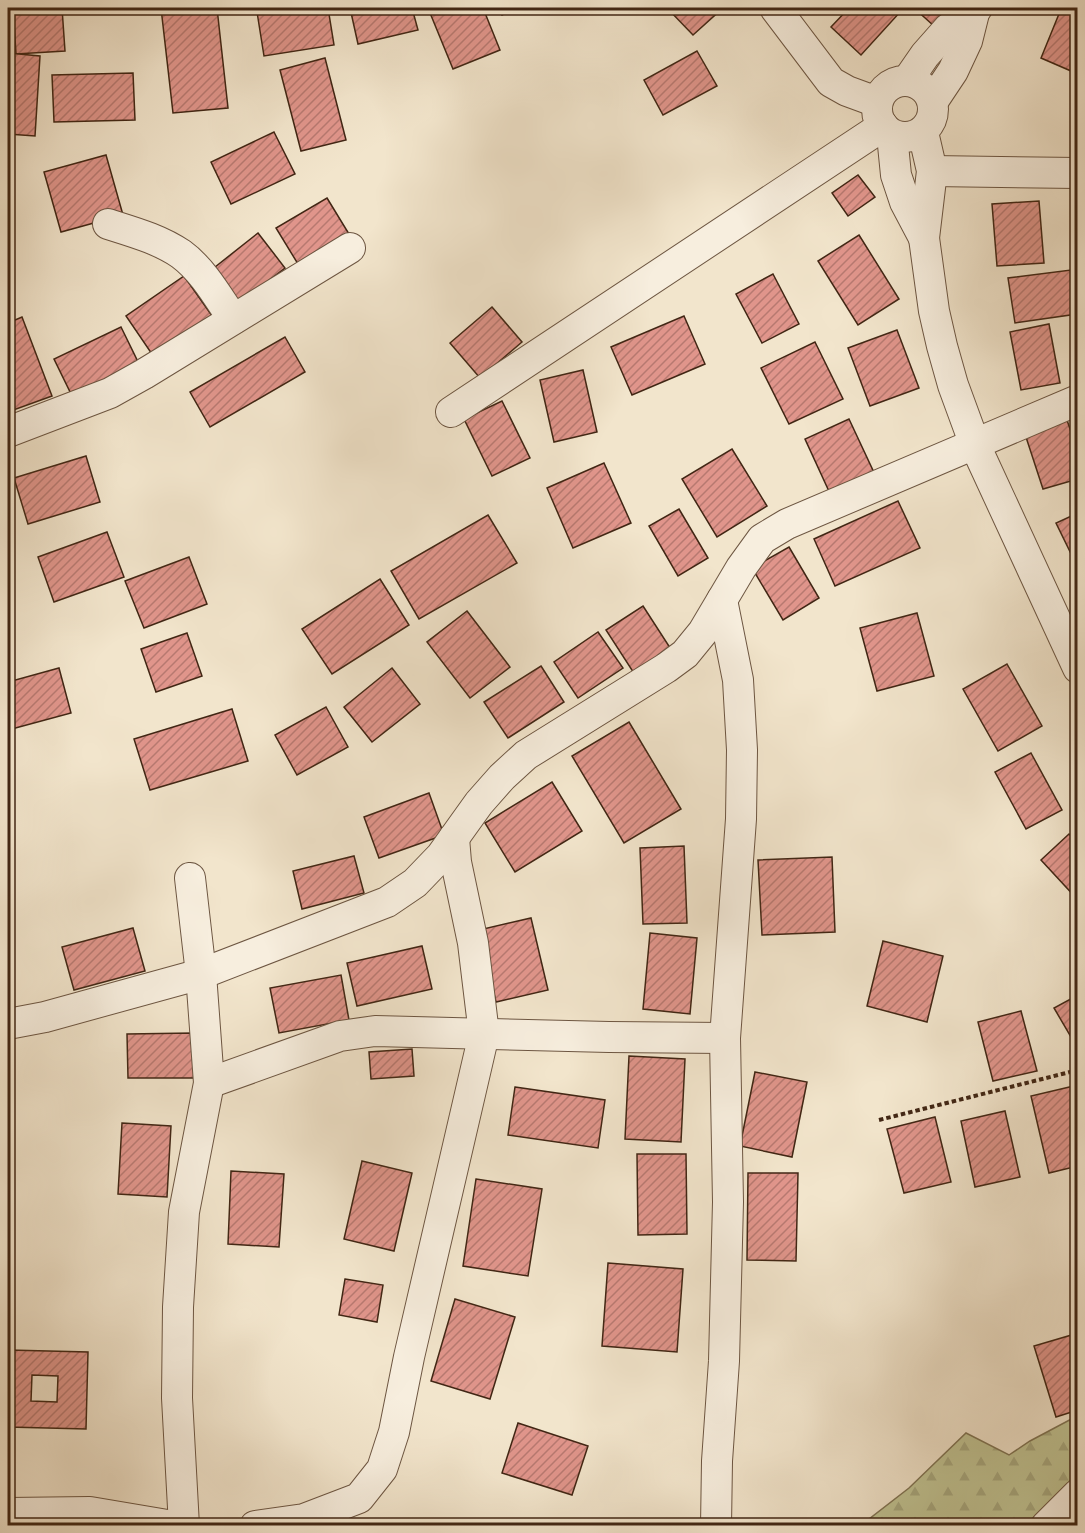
<svg xmlns="http://www.w3.org/2000/svg" width="1085" height="1533" viewBox="0 0 1085 1533" font-family="'Libre Caslon Text',serif">
<style>
.forest{fill:url(#forest-firs);stroke:#807454;stroke-width:1.5}
.building{fill:url(#building-hatch);stroke:#412614;stroke-width:1.5;fill-rule:evenodd}
.lines{fill:none;stroke-linecap:round;stroke-linejoin:round}
.minor-casing{stroke:#6d5642;stroke-width:32}
.path{stroke:#412614;stroke-width:4;stroke-dasharray:4.5 3;stroke-linecap:butt}
.minor{stroke:#f7eede;stroke-width:30}
</style>
<defs>
<pattern id="forest-firs" width="22" height="20" patternUnits="userSpaceOnUse" patternTransform="scale(1.5)"><rect width="22" height="20" fill="#c0c393"/><path d="M5 1l3.5 6h-7zM16 11l3.5 6h-7z" fill="#a6a77e"/></pattern>
<pattern id="building-hatch" width="6" height="6" patternUnits="userSpaceOnUse" patternTransform="scale(1.5)"><rect width="6" height="6" fill="#e0958b"/><path d="M-1 1l2-2M0 6l6-6M5 7l2-2" fill="none" stroke="#b77970"/></pattern>
</defs>
<rect width="100%" height="100%" fill="#f2e5cc"/>
<filter id="stains"><feTurbulence type="fractalNoise" baseFrequency=".00333" numOctaves="4"/><feColorMatrix values="0 0 0 0 .2 0 0 0 0 .09 0 0 0 0 .02 0 0 0 .5 -.17"/></filter>
<radialGradient id="worn" r=".72"><stop offset=".6" stop-color="#630" stop-opacity="0"/><stop offset="1" stop-color="#630" stop-opacity=".3"/></radialGradient>
<polygon class="forest" points="1077,1416 1077,1475 1036,1525 860,1526 909,1488 966,1433 1009,1455 1030,1441"/>
<g class="building">
<polygon points="13,8 62,8 65,51 16,54"/>
<polygon points="161,8 217,8 228,108 173,113"/>
<polygon points="288,8 328,8 334,45 264,56 257,12"/>
<polygon points="350,8 412,8 418,30 358,44"/>
<polygon points="428,8 483,8 500,50 453,69"/>
<polygon points="498,8 517,8 502,15"/>
<polygon points="667,8 723,8 693,35"/>
<polygon points="849,8 899,8 902,10 861,55 831,27"/>
<polygon points="914,8 937,8 945,14 934,26"/>
<polygon points="1061,9 1078,16 1078,74 1041,58"/>
<polygon points="697,51 717,86 663,115 644,80"/>
<polygon points="8,53 40,56 35,136 8,134"/>
<polygon points="325,58 346,140 301,151 280,70"/>
<polygon points="133,73 135,120 54,122 52,75"/>
<polygon points="274,132 295,174 231,204 211,162"/>
<polygon points="106,155 123,215 61,232 44,172"/>
<polygon points="858,175 875,197 848,216 832,193"/>
<polygon points="327,198 349,234 298,264 276,228"/>
<polygon points="1039,201 1044,263 997,266 992,204"/>
<polygon points="258,233 285,268 237,305 210,271"/>
<polygon points="859,235 899,299 858,325 818,261"/>
<polygon points="1071,270 1077,314 1015,323 1008,278"/>
<polygon points="773,274 799,324 762,343 736,294"/>
<polygon points="184,276 215,320 156,360 126,316"/>
<polygon points="492,307 522,342 480,378 450,343"/>
<polygon points="684,316 705,364 632,395 611,347"/>
<polygon points="22,317 52,396 8,412 8,323"/>
<polygon points="1049,324 1060,383 1021,390 1010,332"/>
<polygon points="121,327 141,368 74,400 54,359"/>
<polygon points="897,330 919,388 870,406 848,348"/>
<polygon points="285,337 305,372 210,427 190,392"/>
<polygon points="815,342 843,399 789,424 761,368"/>
<polygon points="583,370 597,432 554,442 540,380"/>
<polygon points="502,401 530,458 492,476 464,419"/>
<polygon points="1065,414 1078,453 1078,479 1043,489 1023,428"/>
<polygon points="849,419 877,479 833,500 805,439"/>
<polygon points="732,449 767,506 717,537 682,479"/>
<polygon points="86,456 100,502 28,524 14,478"/>
<polygon points="604,463 631,523 573,548 547,488"/>
<polygon points="898,501 920,548 835,586 814,539"/>
<polygon points="679,509 708,558 678,576 649,526"/>
<polygon points="1078,513 1078,568 1056,523"/>
<polygon points="488,515 517,563 419,619 391,571"/>
<polygon points="107,532 124,577 54,602 38,557"/>
<polygon points="789,547 819,598 783,620 752,568"/>
<polygon points="189,557 207,604 144,628 125,581"/>
<polygon points="380,579 409,625 332,674 302,629"/>
<polygon points="643,606 676,657 639,681 606,630"/>
<polygon points="467,611 510,667 470,698 427,642"/>
<polygon points="917,613 934,676 877,691 860,628"/>
<polygon points="598,632 623,668 578,698 554,662"/>
<polygon points="187,633 202,676 156,692 141,649"/>
<polygon points="1007,664 1042,726 998,751 963,689"/>
<polygon points="541,666 564,702 508,738 484,702"/>
<polygon points="59,668 71,713 8,730 8,682"/>
<polygon points="392,668 420,704 372,742 344,707"/>
<polygon points="326,707 348,747 297,775 275,735"/>
<polygon points="232,709 248,761 150,790 134,739"/>
<polygon points="629,722 681,809 624,843 572,756"/>
<polygon points="1031,753 1062,810 1026,829 995,772"/>
<polygon points="552,782 582,831 515,872 485,823"/>
<polygon points="429,793 444,835 379,858 364,817"/>
<polygon points="1069,834 1078,843 1078,900 1041,860"/>
<polygon points="684,846 687,923 643,924 640,848"/>
<polygon points="354,856 364,893 302,909 293,871"/>
<polygon points="832,857 835,932 762,935 758,860"/>
<polygon points="531,918 548,990 496,1002 479,930"/>
<polygon points="133,928 145,971 74,990 62,947"/>
<polygon points="650,933 697,938 690,1014 643,1009"/>
<polygon points="883,941 943,956 927,1022 867,1006"/>
<polygon points="422,946 432,989 357,1006 347,963"/>
<polygon points="341,975 349,1020 279,1033 270,988"/>
<polygon points="1078,995 1078,1049 1054,1008"/>
<polygon points="1021,1011 1037,1071 993,1081 978,1022"/>
<polygon points="193,1033 194,1078 128,1078 127,1034"/>
<polygon points="412,1049 414,1076 371,1079 369,1052"/>
<polygon points="629,1056 685,1059 681,1142 625,1139"/>
<polygon points="755,1072 807,1082 792,1157 740,1146"/>
<polygon points="1078,1085 1078,1166 1049,1173 1031,1096"/>
<polygon points="515,1087 605,1100 598,1148 508,1135"/>
<polygon points="1005,1111 1020,1177 975,1187 961,1121"/>
<polygon points="935,1117 951,1182 904,1193 887,1129"/>
<polygon points="122,1123 171,1126 167,1197 118,1194"/>
<polygon points="637,1154 686,1154 687,1234 638,1235"/>
<polygon points="362,1161 412,1173 394,1251 344,1239"/>
<polygon points="231,1171 284,1174 279,1247 228,1244"/>
<polygon points="748,1173 798,1173 796,1261 747,1260"/>
<polygon points="476,1179 542,1189 528,1276 463,1266"/>
<polygon points="608,1263 683,1269 677,1352 602,1346"/>
<polygon points="345,1279 383,1285 377,1322 339,1315"/>
<polygon points="455,1299 515,1317 490,1399 431,1381"/>
<polygon points="1075,1334 1078,1341 1078,1410 1056,1417 1034,1346"/>
<path d="M8,1350L88,1352L86,1429L8,1427ZM32,1375L58,1376L57,1402L31,1401Z"/>
<polygon points="518,1423 588,1446 572,1495 502,1473"/>
</g>
<g class="lines">
<defs>
<g id="minor">
<polyline points="775,8 831,82 847,91 877,102"/>
<polyline points="907,81 925,55 948,29 977,8"/>
<circle cx="905" cy="109" r="28"/>
<polyline points="933,101 953,71 967,41 975,9"/>
<polyline points="923,132 932,171 924,238 934,311 942,346 953,385 975,445 1078,668"/>
<polyline points="892,135 896,175 905,202 924,238"/>
<polyline points="932,171 1078,173"/>
<path d="M108,224C133,232 159,239 181,254C203,270 218,297 233,319"/>
<polyline points="451,412 883,126"/>
<polyline points="8,432 110,393 144,374 350,248"/>
<polyline points="8,1024 45,1017 201,974 387,902 415,883 441,856 479,803 502,777 526,755 666,668 685,654 703,632 741,568 762,539 787,524 1078,400"/>
<polyline points="209,1083 340,1036 375,1031 609,1037 725,1038"/>
<polyline points="8,1513 90,1512 173,1526"/>
<polyline points="184,1526 177,1398 178,1307 184,1212 209,1083 201,974 190,878"/>
<polyline points="255,1526 304,1519 359,1498 382,1469 394,1432 409,1357 484,1034 473,943 456,862 454,838"/>
<polyline points="716,1526 717,1461 724,1361 728,1202 725,1038 741,819 742,750 738,680 722,600"/>
<polyline points="1046,1526 1078,1494"/>
</g>
</defs>
<use href="#minor" class="minor-casing"/>
<polyline class="path" points="879,1120 1078,1070"/>
<use href="#minor" class="minor"/>
</g>
<rect width="1085" height="1533" fill="none" stroke="#f2e5cc" stroke-width="30"/>
<rect x="9" y="9" width="1067" height="1515" fill="none" stroke="#412614" stroke-width="3"/>
<rect x="15" y="15" width="1055" height="1503" fill="none" stroke="#412614" stroke-width="1.5"/>
<rect width="100%" height="100%" filter="url(#stains)"/>
<rect width="100%" height="100%" fill="url(#worn)"/>
</svg>
